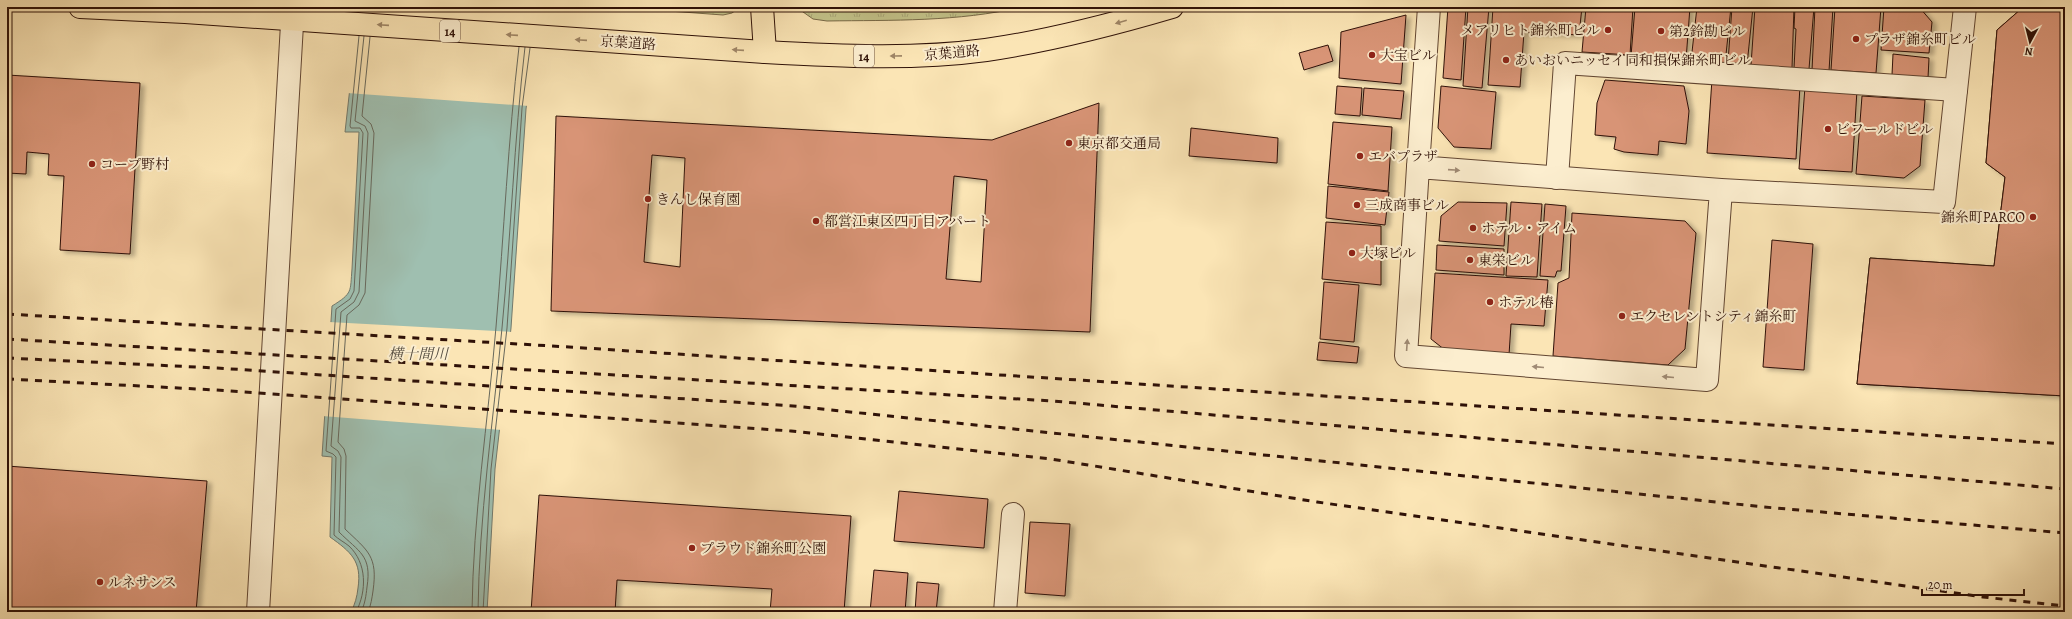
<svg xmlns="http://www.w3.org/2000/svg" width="2072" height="619" viewBox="0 0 2072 619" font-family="Alegreya,'Noto Serif JP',serif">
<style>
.grass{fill:url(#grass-tufts);stroke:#796a48}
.water{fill:#9fbfb0;stroke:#72796c}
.pier{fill:#fbe5b5}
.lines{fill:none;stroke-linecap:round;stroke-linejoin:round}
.shore{stroke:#67685c;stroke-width:1}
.building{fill:#d89476;stroke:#2f1107;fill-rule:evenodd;filter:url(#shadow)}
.minor-casing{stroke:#624632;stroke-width:24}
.highway-casing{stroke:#2f1107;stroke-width:24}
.minor{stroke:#fceecf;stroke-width:22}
.highway{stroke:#fbe5b5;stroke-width:22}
.rail{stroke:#2f1107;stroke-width:3;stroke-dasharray:7 7;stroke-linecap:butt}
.oneway{fill:#9f8667}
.oneway2{fill:#a08b75}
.poi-dot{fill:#8f2418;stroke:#fceecf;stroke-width:1.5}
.labels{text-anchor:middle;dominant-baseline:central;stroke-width:4;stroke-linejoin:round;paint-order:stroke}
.shield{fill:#fceecf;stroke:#6c5343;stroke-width:1}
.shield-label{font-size:13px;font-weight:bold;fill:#2f1107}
.poi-label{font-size:14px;fill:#2f1107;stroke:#fceecf;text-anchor:start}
.street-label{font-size:14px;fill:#2f1107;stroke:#fceecf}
.water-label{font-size:15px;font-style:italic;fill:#564e42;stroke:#fceecf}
</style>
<defs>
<pattern id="grass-tufts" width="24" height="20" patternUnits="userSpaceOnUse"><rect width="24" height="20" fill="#c3c38a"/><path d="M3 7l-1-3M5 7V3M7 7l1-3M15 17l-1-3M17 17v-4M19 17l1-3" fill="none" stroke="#a8a676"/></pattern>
<filter id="shadow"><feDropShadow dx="4.5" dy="2.5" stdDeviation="2" flood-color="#0004"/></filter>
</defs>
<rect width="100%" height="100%" fill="#fbe5b5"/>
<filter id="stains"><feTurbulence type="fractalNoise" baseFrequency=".005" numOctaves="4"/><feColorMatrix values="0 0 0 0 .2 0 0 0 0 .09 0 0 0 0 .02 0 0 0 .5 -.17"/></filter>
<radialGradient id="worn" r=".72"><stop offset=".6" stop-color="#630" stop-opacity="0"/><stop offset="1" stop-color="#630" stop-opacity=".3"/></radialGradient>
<g class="grass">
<polygon points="615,7 740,7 732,13 723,15"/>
<path d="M796,7H1022C958,22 892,20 827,21L813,19Z"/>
</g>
<path class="water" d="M359,7H539L526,109L511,328L495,469L487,612H351C355,604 357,597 358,588C362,561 351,552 330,537L332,457L322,456L332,306C353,293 350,292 352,269L359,132H345Z"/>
<g class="pier">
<polygon points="357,7 541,7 529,106 347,93"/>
<polygon points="329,322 513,332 502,430 322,416"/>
</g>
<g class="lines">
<g class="shore">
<path d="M356,612C367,591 367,563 349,546C344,542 338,539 334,535L336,457L333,454L326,451L336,309L350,299L354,291L363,133L360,128H351L350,126L359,36"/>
<path d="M361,612C365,604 366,596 367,587C372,555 359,552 339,532L341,457L338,451L331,446L341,312L354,302L359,292L368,133L365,126L355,121L364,36"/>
<path d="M368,612C371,605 372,598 373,591C378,556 368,551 345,529L346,456L344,449L338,442L347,315L359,305L365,293L374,133L371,124L362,116L370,37"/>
<path d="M472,612C473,516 488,422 496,327C504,233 508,140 519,47"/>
<path d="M478,612C479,517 493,423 502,328C511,235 514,141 525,47"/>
<polyline points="483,612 491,469 507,328 522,108 530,48"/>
</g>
</g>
<g class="building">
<polygon points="1448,7 1466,7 1461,80 1443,78"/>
<polygon points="1468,7 1489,7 1482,88 1463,86"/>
<polygon points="1493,7 1582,7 1579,35 1524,32 1520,87 1488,85"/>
<polygon points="1586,7 1633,7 1630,55 1582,52"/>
<polygon points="1635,7 1690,7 1686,60 1631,56"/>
<polygon points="1697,7 1731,7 1725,64 1691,61"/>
<polygon points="1732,7 1753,7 1747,65 1728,62"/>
<polygon points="1755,7 1794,7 1792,68 1751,65"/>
<polygon points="1795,7 1814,7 1809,69 1794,68 1796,29 1794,28"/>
<polygon points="1815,7 1833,7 1829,71 1812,70"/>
<polygon points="1835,7 1881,7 1876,73 1831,70"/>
<polygon points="1884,7 1919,7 1932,22 1929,53 1881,50"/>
<polygon points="2021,9 2065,11 2065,396 1857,384 1870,258 1994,266 2005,177 1986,163 1997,30"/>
<polygon points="2021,9 2065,11 2065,396 1857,384 1870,258 1994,266 2005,177 1986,163 1997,30"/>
<polygon points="1406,15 1401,84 1339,78 1341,32"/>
<polygon points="1328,45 1333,61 1304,70 1299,53"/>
<polygon points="1893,54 1929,58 1928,78 1892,75"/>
<polygon points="7,75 140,83 130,254 60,250 64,176 48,175 49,154 27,152 26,174 7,173"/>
<polygon points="1712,79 1800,85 1796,159 1707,153"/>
<polygon points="1605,80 1684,86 1689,111 1686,144 1659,141 1658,155 1624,152 1614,149 1616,137 1595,135 1597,103"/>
<polygon points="1337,86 1362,88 1360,116 1335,114"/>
<polygon points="1441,86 1496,92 1491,149 1454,147 1438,128"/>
<polygon points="1805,86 1857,90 1852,172 1799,169"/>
<polygon points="1364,88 1404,91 1401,119 1362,115"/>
<polygon points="1862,96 1925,100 1920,166 1904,178 1856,174"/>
<path d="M1099,103L1090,332L551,311L556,116L992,140ZM652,155L685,158L680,267L644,262ZM954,176L987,180L981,282L946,279Z"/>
<polygon points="1333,122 1392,127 1388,191 1328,184"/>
<polygon points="1191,128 1278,138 1277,163 1189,156"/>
<polygon points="1328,186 1389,192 1385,225 1326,218"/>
<polygon points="1458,202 1507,203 1504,246 1439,241 1441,216"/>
<polygon points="1511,202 1542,204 1537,277 1506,276"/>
<polygon points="1545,204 1566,206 1561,271 1557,271 1555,277 1540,276"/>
<polygon points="1572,213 1685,221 1696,233 1685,349 1668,365 1553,356 1558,283 1569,278"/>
<polygon points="1326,222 1381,226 1381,285 1322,279"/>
<polygon points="1772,240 1813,244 1804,370 1763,367"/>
<polygon points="1437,245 1504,249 1504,275 1436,270"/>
<polygon points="1435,273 1548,280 1544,326 1511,324 1509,355 1445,350 1431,339"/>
<polygon points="1324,282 1359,285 1354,342 1320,339"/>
<polygon points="1319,342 1359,347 1357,363 1317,360"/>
<polygon points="7,466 207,481 196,612 7,612"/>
<polygon points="899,491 988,499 984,548 894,541"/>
<polygon points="539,495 851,516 844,612 770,612 772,589 617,580 615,612 531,612"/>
<polygon points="1030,522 1070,524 1065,596 1025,593"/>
<polygon points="874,570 908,573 905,612 870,612"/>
<polygon points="917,582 939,584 936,612 915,612"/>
</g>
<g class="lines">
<defs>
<g id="minor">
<polyline points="1418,167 1429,7"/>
<polyline points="1557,178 1565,63 1956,90"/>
<polyline points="1721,190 1707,380 1406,356 1418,167 1721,190 1944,202 1965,7"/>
<polyline points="258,612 293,7"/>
<polyline points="1005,612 1013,514"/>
</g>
<g id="highway">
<path d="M80,7L185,12L765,52C838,56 913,60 986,50C1049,41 1111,25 1172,7"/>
<polyline points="762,7 765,52"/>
</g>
</defs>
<use href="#minor" class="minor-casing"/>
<use href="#highway" class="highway-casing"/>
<use href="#minor" class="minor"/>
<use href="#highway" class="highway"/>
<g class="rail">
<polyline points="7,314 569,347 2065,444"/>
<polyline points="7,339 1053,401 2065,489"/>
<polyline points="7,358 217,368 793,406 1764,507 2065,533"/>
<polyline points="7,379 216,390 791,431 1051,459 1317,502 1983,597 2065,606"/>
</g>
</g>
<defs><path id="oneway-solid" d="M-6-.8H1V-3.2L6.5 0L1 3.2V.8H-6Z"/></defs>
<g class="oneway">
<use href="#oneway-solid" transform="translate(1121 22) rotate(164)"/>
<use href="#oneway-solid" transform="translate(383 25) rotate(-176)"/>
<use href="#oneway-solid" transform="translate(512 35) rotate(-176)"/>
<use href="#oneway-solid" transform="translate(581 40) rotate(-176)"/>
<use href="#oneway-solid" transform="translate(738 50) rotate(-176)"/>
<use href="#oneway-solid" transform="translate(896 56) rotate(179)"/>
</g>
<g class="oneway2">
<use href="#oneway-solid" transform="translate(1454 170) rotate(4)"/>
<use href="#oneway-solid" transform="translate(1407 345) rotate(-86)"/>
<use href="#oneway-solid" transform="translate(1538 367) rotate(-175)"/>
<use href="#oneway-solid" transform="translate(1668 377) rotate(-175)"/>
</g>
<g class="poi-dot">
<circle cx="1608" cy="30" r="4"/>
<circle cx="1661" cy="31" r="4"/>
<circle cx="1856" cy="39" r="4"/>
<circle cx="1372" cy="55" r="4"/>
<circle cx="1506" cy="60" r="4"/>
<circle cx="1828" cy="129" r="4"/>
<circle cx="1069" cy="143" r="4"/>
<circle cx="1360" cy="156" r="4"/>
<circle cx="92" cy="164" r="4"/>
<circle cx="648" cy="199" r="4"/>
<circle cx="1357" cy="205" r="4"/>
<circle cx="2033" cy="217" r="4"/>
<circle cx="816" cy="221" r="4"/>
<circle cx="1473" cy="228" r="4"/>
<circle cx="1352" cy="253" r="4"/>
<circle cx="1470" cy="260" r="4"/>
<circle cx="1490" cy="302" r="4"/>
<circle cx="1622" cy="316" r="4"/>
<circle cx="692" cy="548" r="4"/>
<circle cx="100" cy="582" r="4"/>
</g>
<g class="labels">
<g class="shield">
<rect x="440" y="20" width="20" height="22" rx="3"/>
<rect x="854" y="45" width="20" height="22" rx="3"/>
</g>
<g class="shield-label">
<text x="450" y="31">14</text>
<text x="864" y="56">14</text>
</g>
<g class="poi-label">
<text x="1600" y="30" text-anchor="end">メアリヒト錦糸町ビル</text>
<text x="1669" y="31">第2鈴勘ビル</text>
<text x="1864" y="39">プラザ錦糸町ビル</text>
<text x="1380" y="55">大宝ビル</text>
<text x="1514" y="60">あいおいニッセイ同和損保錦糸町ビル</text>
<text x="1836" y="129">ビフールドビル</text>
<text x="1077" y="143">東京都交通局</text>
<text x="1368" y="156">エバプラザ</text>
<text x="100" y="164">コープ野村</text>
<text x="656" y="199">きんし保育園</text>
<text x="1365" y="205">三成商事ビル</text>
<text x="2025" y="217" text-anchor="end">錦糸町PARCO</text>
<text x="824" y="221">都営江東区四丁目アパート</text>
<text x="1481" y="228">ホテル・アイム</text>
<text x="1360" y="253">大塚ビル</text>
<text x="1478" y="260">東栄ビル</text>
<text x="1498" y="302">ホテル椿</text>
<text x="1630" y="316">エクセレントシティ錦糸町</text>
<text x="700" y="548">プラウド錦糸町公園</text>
<text x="108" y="582">ルネサンス</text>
</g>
<g class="street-label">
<text transform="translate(628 43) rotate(4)">京葉道路</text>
<text transform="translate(952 53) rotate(-5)">京葉道路</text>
</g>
<g class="water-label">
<text x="418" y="354">横十間川</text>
</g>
</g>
<rect width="2072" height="619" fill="none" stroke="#fbe5b5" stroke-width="24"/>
<rect x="8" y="8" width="2056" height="603" fill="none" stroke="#2f1107" stroke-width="2"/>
<rect x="12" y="12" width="2048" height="595" fill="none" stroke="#2f1107"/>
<g transform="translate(2030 42) rotate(187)" stroke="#fceecf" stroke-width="3" paint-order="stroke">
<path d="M0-3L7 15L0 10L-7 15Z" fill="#2f1107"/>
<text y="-6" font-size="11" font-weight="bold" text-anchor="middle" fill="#2f1107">N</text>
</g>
<path d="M1922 589v6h102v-6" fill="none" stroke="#2f1107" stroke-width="2"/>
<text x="1928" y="589" font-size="12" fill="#2f1107" stroke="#fceecf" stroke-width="3" paint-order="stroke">20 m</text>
<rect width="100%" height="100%" filter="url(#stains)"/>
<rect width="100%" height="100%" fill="url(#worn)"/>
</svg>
